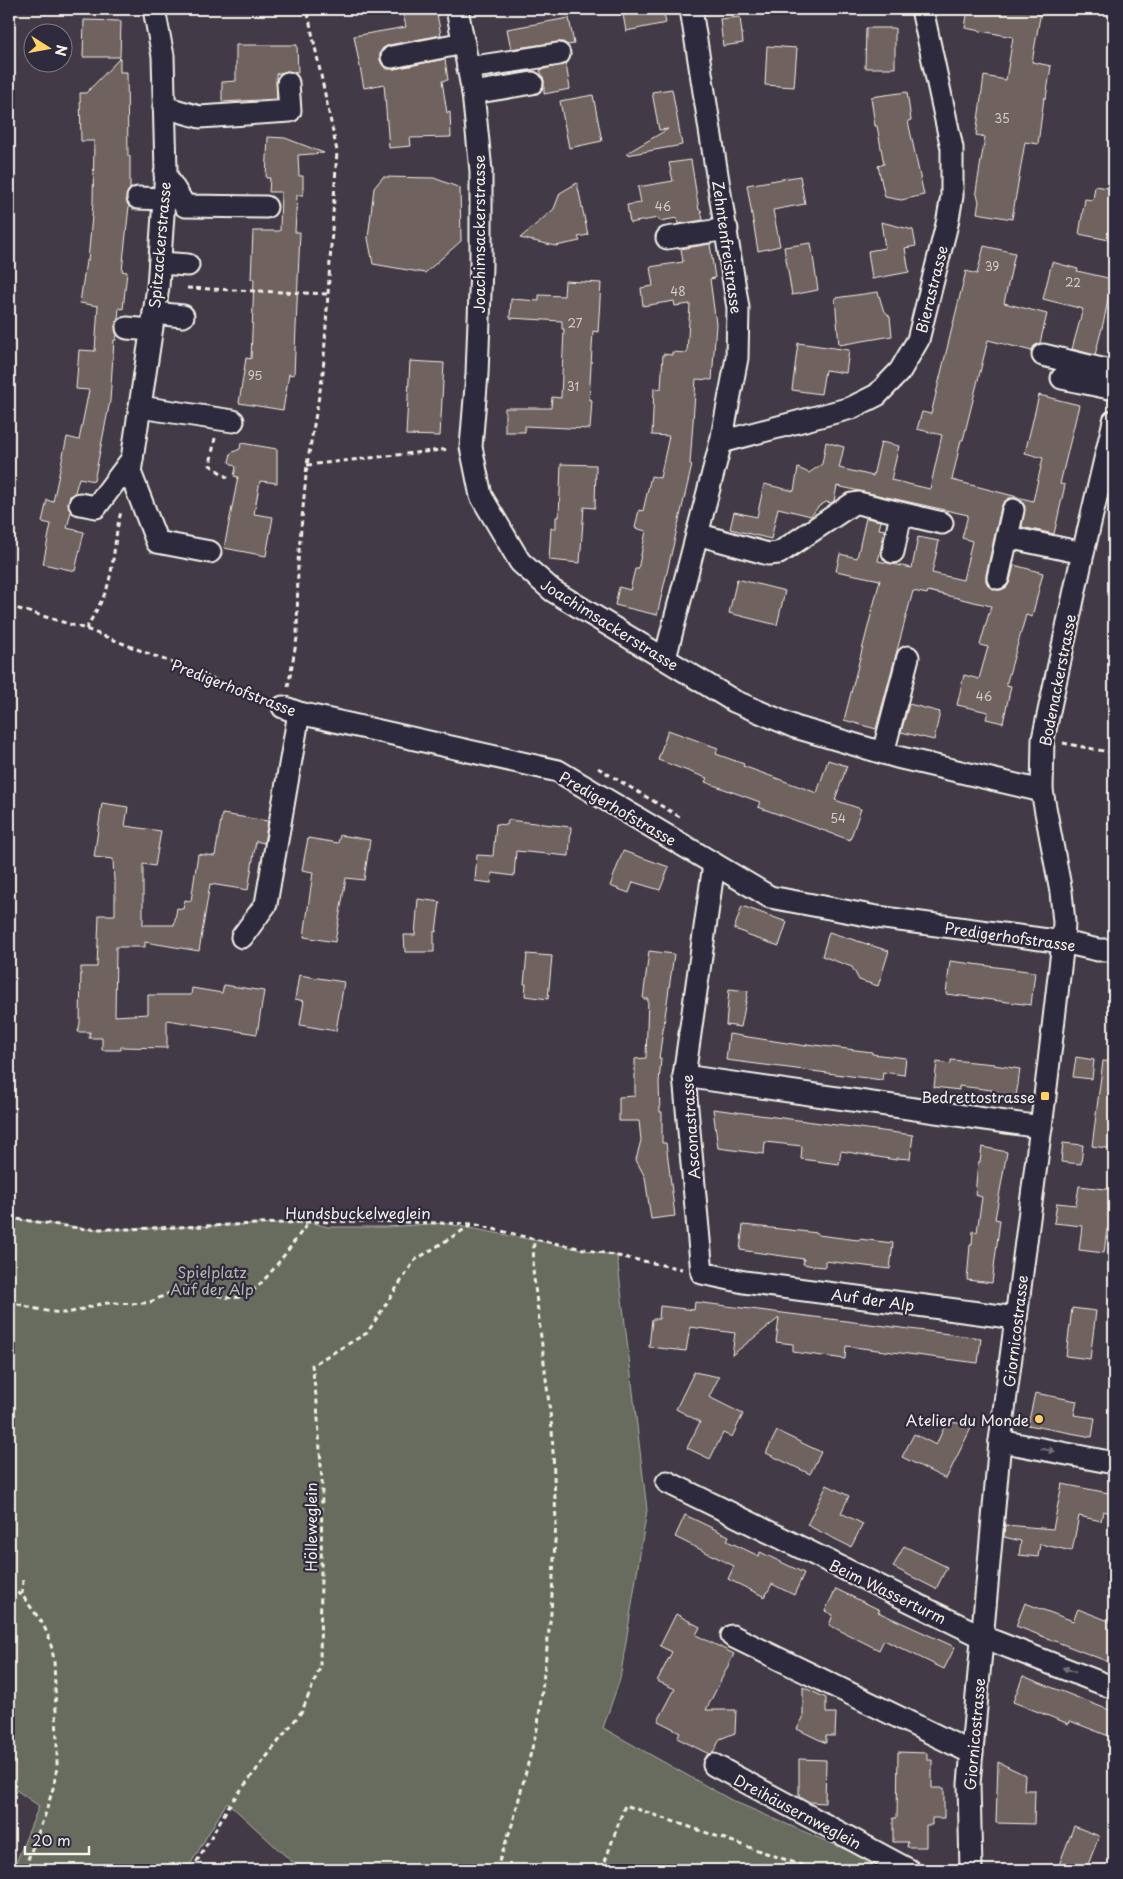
<svg xmlns="http://www.w3.org/2000/svg" width="1123" height="1879" viewBox="0 0 1123 1879" font-family="'Playpen Sans',sans-serif">
<style>
.green{fill:#676c5f;stroke:#aeaea4}
.building{fill:#70625e;stroke:#f4f1e8}
.lines{fill:none;stroke-linecap:round;stroke-linejoin:round}
.minor-casing{stroke:#f4f1e8;stroke-width:25}
.path{stroke:#f4f1e8;stroke-width:3;stroke-dasharray:5 4;stroke-linecap:butt}
.minor{stroke:#2f2a3d;stroke-width:21}
.oneway{fill:#747079}
.poi-dot{fill:#ffd166;stroke:#2f2a3d;stroke-width:2}
.labels{text-anchor:middle;dominant-baseline:central;stroke-width:4.5;stroke-linejoin:round;paint-order:stroke}
.number-label{font-size:12px;fill:#d3cdc6}
.street-label{font-size:15px;fill:#f4f1e8;stroke:#2f2a3d}
.poi-label{font-size:15px;fill:#f4f1e8;stroke:#2f2a3d;text-anchor:end}
.park-label{font-size:15px;fill:#b5b5aa;stroke:#2f2a3d}
</style>
<rect width="100%" height="100%" fill="#423b47"/>
<filter id="ink" filterUnits="userSpaceOnUse"><feTurbulence type="fractalNoise" baseFrequency=".02" numOctaves="2"/><feDisplacementMap in="SourceGraphic" scale="10" xChannelSelector="R" yChannelSelector="G"/><feConvolveMatrix kernelMatrix="1 2 1 2 8 2 1 2 1" color-interpolation-filters="sRGB"/></filter>
<g filter="url(#ink)">
<polygon class="green" points="9,1218 86,1229 128,1229 309,1222 328,1227 386,1227 443,1223 617,1256 647,1510 620,1679 603,1728 733,1801 893,1870 311,1870 291,1861 227,1802 187,1870 13,1870 39,1806 9,1785"/>
<g class="building">
<polygon points="402,9 436,9 441,35 389,45 383,48 380,52 380,60 383,66 387,69 394,69 445,59 448,80 442,81 447,113 450,112 451,137 410,138 411,146 389,148 384,84 364,88 354,36 406,27"/>
<polygon points="622,9 663,9 666,23 626,31"/>
<polygon points="968,9 1027,9 1041,11 1032,62 1051,66 1046,98 1044,98 1038,144 1025,142 1012,219 977,213 979,201 976,191 985,137 976,135 984,76 1006,80 1013,37 965,28"/>
<polygon points="740,17 743,43 723,46 720,19"/>
<polygon points="569,18 574,44 568,45 563,42 557,42 511,49 507,29"/>
<polygon points="84,20 121,21 120,57 83,57"/>
<polygon points="866,28 895,28 895,68 865,68"/>
<polygon points="236,45 297,45 298,73 288,71 276,74 277,99 222,102 222,82 236,81"/>
<polygon points="767,46 797,48 794,87 765,85"/>
<polygon points="120,58 120,72 127,72 128,156 130,156 130,189 126,198 129,206 122,271 127,272 123,309 119,308 118,320 115,326 117,335 116,340 114,340 110,401 94,481 79,478 75,492 70,496 68,502 71,512 67,528 84,532 75,571 43,564 51,524 42,522 47,500 53,502 67,437 79,440 89,390 76,389 79,350 95,351 98,306 80,303 86,261 88,261 93,204 94,141 81,141 80,93 86,93"/>
<polygon points="566,64 570,89 544,94 544,80 540,70"/>
<polygon points="672,89 682,145 627,155 627,153 668,129 659,130 652,92"/>
<polygon points="907,92 911,120 908,121 924,195 901,200 885,197 878,166 884,164 877,126 875,126 871,97"/>
<polygon points="593,95 602,141 569,148 560,101"/>
<polygon points="268,137 285,138 324,153 298,155 299,176 303,176 303,195 297,195 295,232 300,232 294,375 289,374 283,410 239,403 246,358 251,359 254,279 251,279 253,231 280,231 281,192 269,192 270,178 266,178"/>
<polygon points="691,160 699,210 701,210 703,220 678,224 677,218 660,221 658,218 630,223 627,205 641,203 638,187 673,181 669,163"/>
<polygon points="800,176 805,204 773,210 780,246 758,251 747,185"/>
<polygon points="383,177 434,178 460,188 461,241 425,273 373,264 368,238 374,188"/>
<polygon points="577,183 588,235 578,237 580,241 556,246 520,238 554,209 560,193"/>
<polygon points="1095,186 1114,189 1114,241 1079,234 1085,199 1093,200"/>
<polygon points="881,222 913,230 916,246 905,248 909,272 872,279 868,251 885,248"/>
<polygon points="811,243 818,290 792,295 784,247"/>
<polygon points="710,244 715,278 710,279 716,324 712,380 696,379 690,464 692,465 657,615 615,605 619,587 630,590 635,569 638,569 646,531 635,528 639,510 643,511 651,476 660,478 669,436 652,435 654,388 661,389 663,354 672,355 672,352 687,353 690,304 675,306 674,301 643,306 641,288 653,286 650,267 683,262 681,249"/>
<polygon points="984,246 1015,253 1004,303 1047,314 1040,343 1034,346 1032,351 988,340 963,440 961,440 952,480 1033,501 1043,458 1025,453 1039,395 1079,405 1060,484 1065,485 1054,534 1022,527 1025,507 1022,501 1016,498 1009,498 1004,502 1001,507 986,575 986,581 989,587 996,590 1001,590 1007,587 1010,581 1014,565 1043,573 1032,617 1026,615 1006,685 1011,686 1003,723 986,719 988,712 957,705 964,675 979,679 988,647 980,645 991,606 928,591 927,594 913,591 876,729 844,720 880,580 836,571 840,554 857,558 866,518 881,521 879,529 885,530 878,561 912,568 918,537 939,541 932,573 963,580 972,541 962,538 968,515 837,486 834,501 831,503 826,502 818,507 811,516 778,508 771,539 730,529 734,512 757,517 764,484 794,491 798,468 809,473 822,464 826,442 844,447 839,468 873,476 881,442 899,446 891,480 930,489 942,435 917,429 922,412 931,414 966,271 977,274"/>
<polygon points="1052,262 1078,269 1077,271 1112,279 1104,320 1095,355 1072,349 1083,309 1043,299"/>
<polygon points="565,281 601,283 598,332 593,331 589,400 592,400 590,429 525,426 525,432 505,432 505,408 551,408 552,397 561,398 564,329 562,329 562,321 510,318 511,299 539,301 539,295 564,296"/>
<polygon points="878,292 883,309 890,317 892,336 839,345 835,298"/>
<polygon points="798,343 849,350 846,373 825,370 821,394 792,390"/>
<polygon points="410,361 444,363 440,436 406,435"/>
<polygon points="241,443 277,449 277,483 260,481 254,514 273,517 266,556 224,548 238,477 234,476 236,467 229,462 231,453 240,449"/>
<polygon points="561,464 596,465 595,508 584,507 580,563 549,560 551,528 556,528 556,517 559,517"/>
<polygon points="737,579 785,591 777,625 729,613"/>
<polygon points="909,704 940,712 934,740 901,732"/>
<polygon points="668,730 718,748 716,754 744,764 743,766 817,793 828,760 847,766 835,800 861,809 850,840 758,807 760,802 705,782 707,778 658,760"/>
<polygon points="102,803 128,807 125,826 161,831 155,866 143,864 143,925 174,925 177,908 183,909 185,900 191,901 198,854 215,856 222,814 268,821 264,843 256,841 248,890 210,884 199,951 145,942 145,947 116,947 115,1016 148,1014 148,995 191,995 192,988 222,993 224,985 264,991 257,1034 167,1020 167,1048 121,1047 121,1050 102,1050 102,1038 89,1038 90,1032 78,1032 80,1023 81,967 97,967 99,915 115,915 115,881 114,881 113,859 94,857"/>
<polygon points="508,820 571,827 569,856 516,851 514,876 492,873 491,883 475,881 477,855 493,856 496,824 507,825"/>
<polygon points="340,835 370,840 364,880 346,878 335,942 304,937 313,872 302,870 308,838 338,843"/>
<polygon points="623,851 669,867 660,890 633,882 629,893 610,886"/>
<polygon points="418,899 440,902 436,932 434,931 434,952 405,952 404,935 415,935"/>
<polygon points="742,906 787,922 779,946 746,935 746,933 734,929"/>
<polygon points="829,932 889,951 878,986 859,980 852,967 822,956"/>
<polygon points="649,951 674,954 659,1058 661,1058 659,1083 660,1112 662,1112 662,1143 666,1143 675,1216 651,1219 645,1177 636,1160 641,1140 639,1121 619,1121 619,1097 635,1096 635,1059 646,1058 648,999 643,999"/>
<polygon points="527,954 552,956 548,999 525,996 526,984 524,984"/>
<polygon points="950,961 1035,972 1031,1005 946,994"/>
<polygon points="299,975 344,982 336,1031 300,1025 304,1001 295,999"/>
<polygon points="729,989 748,991 741,1027 726,1025"/>
<polygon points="729,1034 806,1046 806,1044 872,1052 872,1054 906,1058 904,1075 883,1072 882,1080 726,1060"/>
<polygon points="1076,1057 1094,1060 1092,1079 1073,1077"/>
<polygon points="951,1060 994,1064 994,1065 1020,1069 1016,1097 991,1094 992,1090 959,1086 959,1090 934,1087 937,1062 951,1064"/>
<polygon points="1103,1061 1114,1062 1114,1149 1092,1146"/>
<polygon points="713,1109 913,1135 910,1159 896,1158 896,1160 841,1151 839,1164 801,1159 802,1146 765,1142 764,1154 718,1148"/>
<polygon points="1063,1143 1083,1145 1081,1164 1061,1162"/>
<polygon points="982,1147 1007,1152 995,1219 1000,1220 992,1283 967,1280 970,1245 972,1245 973,1231 977,1232 982,1197 975,1195 978,1162 980,1162"/>
<polygon points="1079,1186 1114,1190 1112,1230 1107,1229 1104,1253 1079,1250 1082,1226 1054,1223 1057,1203 1076,1205"/>
<polygon points="743,1225 818,1233 818,1235 858,1240 859,1239 893,1243 890,1269 825,1261 825,1267 814,1266 803,1264 804,1259 740,1250"/>
<polygon points="695,1302 981,1338 978,1363 846,1346 845,1359 793,1352 793,1344 776,1342 779,1318 732,1355 735,1333 690,1327 686,1351 649,1347 652,1319 659,1319 660,1306 694,1310"/>
<polygon points="1072,1308 1096,1311 1090,1359 1066,1356"/>
<polygon points="694,1372 719,1377 709,1397 743,1414 732,1437 723,1433 710,1459 687,1448 700,1422 676,1409"/>
<polygon points="1035,1393 1077,1401 1074,1415 1095,1418 1092,1437 1028,1425"/>
<polygon points="947,1421 972,1426 946,1479 902,1457 914,1434 936,1445"/>
<polygon points="777,1431 821,1452 810,1474 766,1453"/>
<polygon points="1062,1484 1114,1494 1114,1514 1103,1511 1101,1521 1079,1516 1072,1551 1040,1544 1038,1557 1019,1555 1021,1541 1004,1537 1005,1525 1053,1529"/>
<polygon points="827,1485 849,1496 841,1513 863,1524 851,1547 807,1525"/>
<polygon points="685,1515 729,1536 727,1541 759,1556 760,1552 804,1573 794,1595 772,1584 765,1597 728,1579 734,1566 675,1537"/>
<polygon points="904,1546 947,1567 936,1589 893,1567"/>
<polygon points="836,1589 880,1610 878,1612 955,1647 944,1669 884,1640 879,1650 829,1625 833,1615 825,1611"/>
<polygon points="1025,1603 1073,1621 1078,1609 1114,1623 1114,1664 1016,1626"/>
<polygon points="676,1614 700,1627 696,1635 734,1654 706,1710 736,1710 735,1733 720,1739 713,1753 709,1754 677,1738 680,1732 658,1721 675,1689 657,1681 672,1652 660,1646"/>
<polygon points="1023,1676 1114,1712 1114,1738 1070,1721 1069,1724 1013,1702"/>
<polygon points="803,1687 826,1698 826,1713 836,1713 835,1736 826,1736 826,1743 797,1729 803,1718"/>
<polygon points="898,1752 927,1753 927,1760 932,1760 932,1788 944,1788 944,1818 932,1818 932,1825 926,1825 926,1847 907,1847 908,1842 893,1842 893,1818 897,1818"/>
<polygon points="799,1759 826,1760 825,1803 810,1802 799,1796"/>
<polygon points="998,1762 1025,1775 1024,1790 1035,1790 1034,1824 996,1823"/>
<polygon points="1074,1826 1099,1836 1086,1870 1057,1870"/>
</g>
<g class="lines">
<defs>
<g id="minor">
<polyline points="457,9 473,93 481,171 481,266 477,374 471,447 481,496 520,562 553,591 734,701 795,727 897,757 1042,791"/>
<polyline points="392,57 464,43"/>
<polyline points="468,68 559,54"/>
<polyline points="473,93 532,83"/>
<polyline points="164,107 200,117 290,111 288,83"/>
<polyline points="165,174 185,206 266,207"/>
<polyline points="138,198 164,199"/>
<polyline points="667,238 727,229"/>
<polyline points="160,263 188,265"/>
<polyline points="154,313 183,316"/>
<polyline points="127,328 151,330"/>
<polyline points="1043,355 1114,372"/>
<polyline points="1062,378 1114,389"/>
<polyline points="140,407 233,421"/>
<polyline points="721,442 851,408 877,395 900,371 918,340 947,224 952,196 952,148 922,9"/>
<polyline points="130,472 157,542 210,552"/>
<polyline points="129,479 158,287 166,171 163,56 154,9"/>
<polyline points="80,504 96,507 132,459"/>
<polyline points="1013,510 1007,537 1083,553"/>
<polyline points="697,534 768,554 779,553 852,504 858,503 942,523"/>
<polyline points="893,552 901,514"/>
<polyline points="998,578 1007,537"/>
<polyline points="665,658 721,442 737,358 738,308 691,9"/>
<polyline points="283,707 299,713 558,771 770,897 877,917 1063,942 1098,950 1114,950"/>
<polyline points="883,753 908,657"/>
<polyline points="714,864 684,1076 702,1273 744,1282 1016,1318"/>
<polyline points="242,937 266,904 299,713"/>
<polyline points="684,1076 1041,1127"/>
<polyline points="1000,1441 1114,1463"/>
<polyline points="667,1482 983,1637 1114,1688"/>
<polyline points="732,1636 972,1753"/>
<polyline points="714,1765 909,1870"/>
<polyline points="971,1870 969,1784 1000,1441 1045,1096 1063,942 1064,922 1061,892 1042,791 1043,739 1083,553 1114,421"/>
</g>
</defs>
<use href="#minor" class="minor-casing"/>
<g class="path">
<polyline points="187,288 328,294"/>
<polyline points="215,438 210,465 228,478"/>
<polyline points="307,465 450,449"/>
<polyline points="9,606 86,629 264,699"/>
<path d="M86,629C93,616 102,602 107,588C115,563 114,536 121,512"/>
<polyline points="288,687 297,638 298,561 307,465 323,373 337,151 307,9"/>
<polyline points="1063,743 1114,753"/>
<polyline points="598,768 680,817"/>
<polyline points="9,1218 86,1229 128,1229 309,1222 369,1221 473,1224 534,1239 682,1269"/>
<path d="M9,1300C19,1306 52,1313 64,1313C79,1312 94,1304 108,1303C122,1303 137,1305 150,1302C159,1299 179,1287 185,1287C209,1286 223,1306 247,1294C264,1287 295,1239 309,1222"/>
<polyline points="23,1580 22,1595 43,1624 50,1640 54,1660 57,1739 57,1767 54,1785 45,1815 24,1870"/>
<polyline points="9,1589 22,1595"/>
<polyline points="192,1870 230,1804 302,1711 320,1668 322,1482 317,1403 312,1365 367,1333 415,1260 473,1224"/>
<polyline points="496,1870 513,1822 538,1725 551,1613 556,1522 552,1429 533,1270 534,1239"/>
<polyline points="602,1870 625,1805 816,1870"/>
</g>
<use href="#minor" class="minor"/>
</g>
<defs><path id="oneway-solid" d="M-6-.8H1V-3.2L6.5 0L1 3.2V.8H-6Z" transform="scale(1.25)"/></defs>
<g class="oneway">
<use href="#oneway-solid" transform="translate(1048 1450) rotate(11)"/>
<use href="#oneway-solid" transform="translate(1069 1670) rotate(-159)"/>
</g>
</g>
<g class="poi-dot">
<rect x="1040" y="1091" width="10" height="10" rx="2.5"/>
<circle cx="1039" cy="1419" r="5"/>
</g>
<g class="labels">
<g class="number-label">
<text x="1002" y="118">35</text>
<text x="663" y="206">46</text>
<text x="992" y="266">39</text>
<text x="1073" y="282">22</text>
<text x="678" y="291">48</text>
<text x="575" y="323">27</text>
<text x="255" y="375">95</text>
<text x="573" y="386">31</text>
<text x="984" y="696">46</text>
<text x="838" y="818">54</text>
</g>
<g class="street-label">
<text transform="translate(478 234) rotate(-90)">Joachimsackerstrasse</text>
<text transform="translate(159 245) rotate(-85)">Spitzackerstrasse</text>
<text transform="translate(728 247) rotate(82)">Zehntenfreistrasse</text>
<text transform="translate(931 289) rotate(-76)">Bierastrasse</text>
<text transform="translate(610 624) rotate(32)">Joachimsackerstrasse</text>
<text transform="translate(1057 680) rotate(-79)">Bodenackerstrasse</text>
<text transform="translate(234 687) rotate(21)">Predigerhofstrasse</text>
<text transform="translate(618 808) rotate(30)">Predigerhofstrasse</text>
<text transform="translate(1010 936) rotate(8)">Predigerhofstrasse</text>
<text transform="translate(690 1127) rotate(-94)">Asconastrasse</text>
<text x="358" y="1212">Hundsbuckelweglein</text>
<text transform="translate(873 1299) rotate(8)">Auf der Alp</text>
<text transform="translate(1015 1331) rotate(-83)">Giornicostrasse</text>
<text transform="translate(310 1527) rotate(-90)">Hölleweglein</text>
<text transform="translate(888 1591) rotate(26)">Beim Wasserturm</text>
<text transform="translate(974 1734) rotate(-85)">Giornicostrasse</text>
<text transform="translate(798 1811) rotate(28)">Dreihäusernweglein</text>
</g>
<g class="poi-label">
<text x="1035" y="1096">Bedrettostrasse</text>
<text x="1029" y="1419">Atelier du Monde</text>
</g>
<g class="park-label">
<text x="212" y="1271">Spielplatz<tspan x="212" dy="17">Auf der Alp</tspan></text>
</g>
</g>
<rect width="1123" height="1879" fill="none" stroke="#2f2a3d" stroke-width="30"/>
<rect x="15" y="15" width="1093" height="1849" fill="none" stroke="#f4f1e8" stroke-width="2" filter="url(#ink)"/>
<g transform="translate(48 48) rotate(101)"><circle r="24" fill="#2f2a3d" stroke="#7e7a81"/>
<path d="M0-4L9 19L0 12L-9 19Z" fill="#ffd166"/>
<text y="-8" font-size="14" font-weight="bold" text-anchor="middle" fill="#f4f1e8">N</text>
</g>
<path d="M25 1846v8h64v-8" fill="none" stroke="#f4f1e8" stroke-width="2.5"/>
<text x="32" y="1846" font-size="15" fill="#f4f1e8" stroke="#2f2a3d" stroke-width="4" paint-order="stroke">20 m</text>
</svg>
